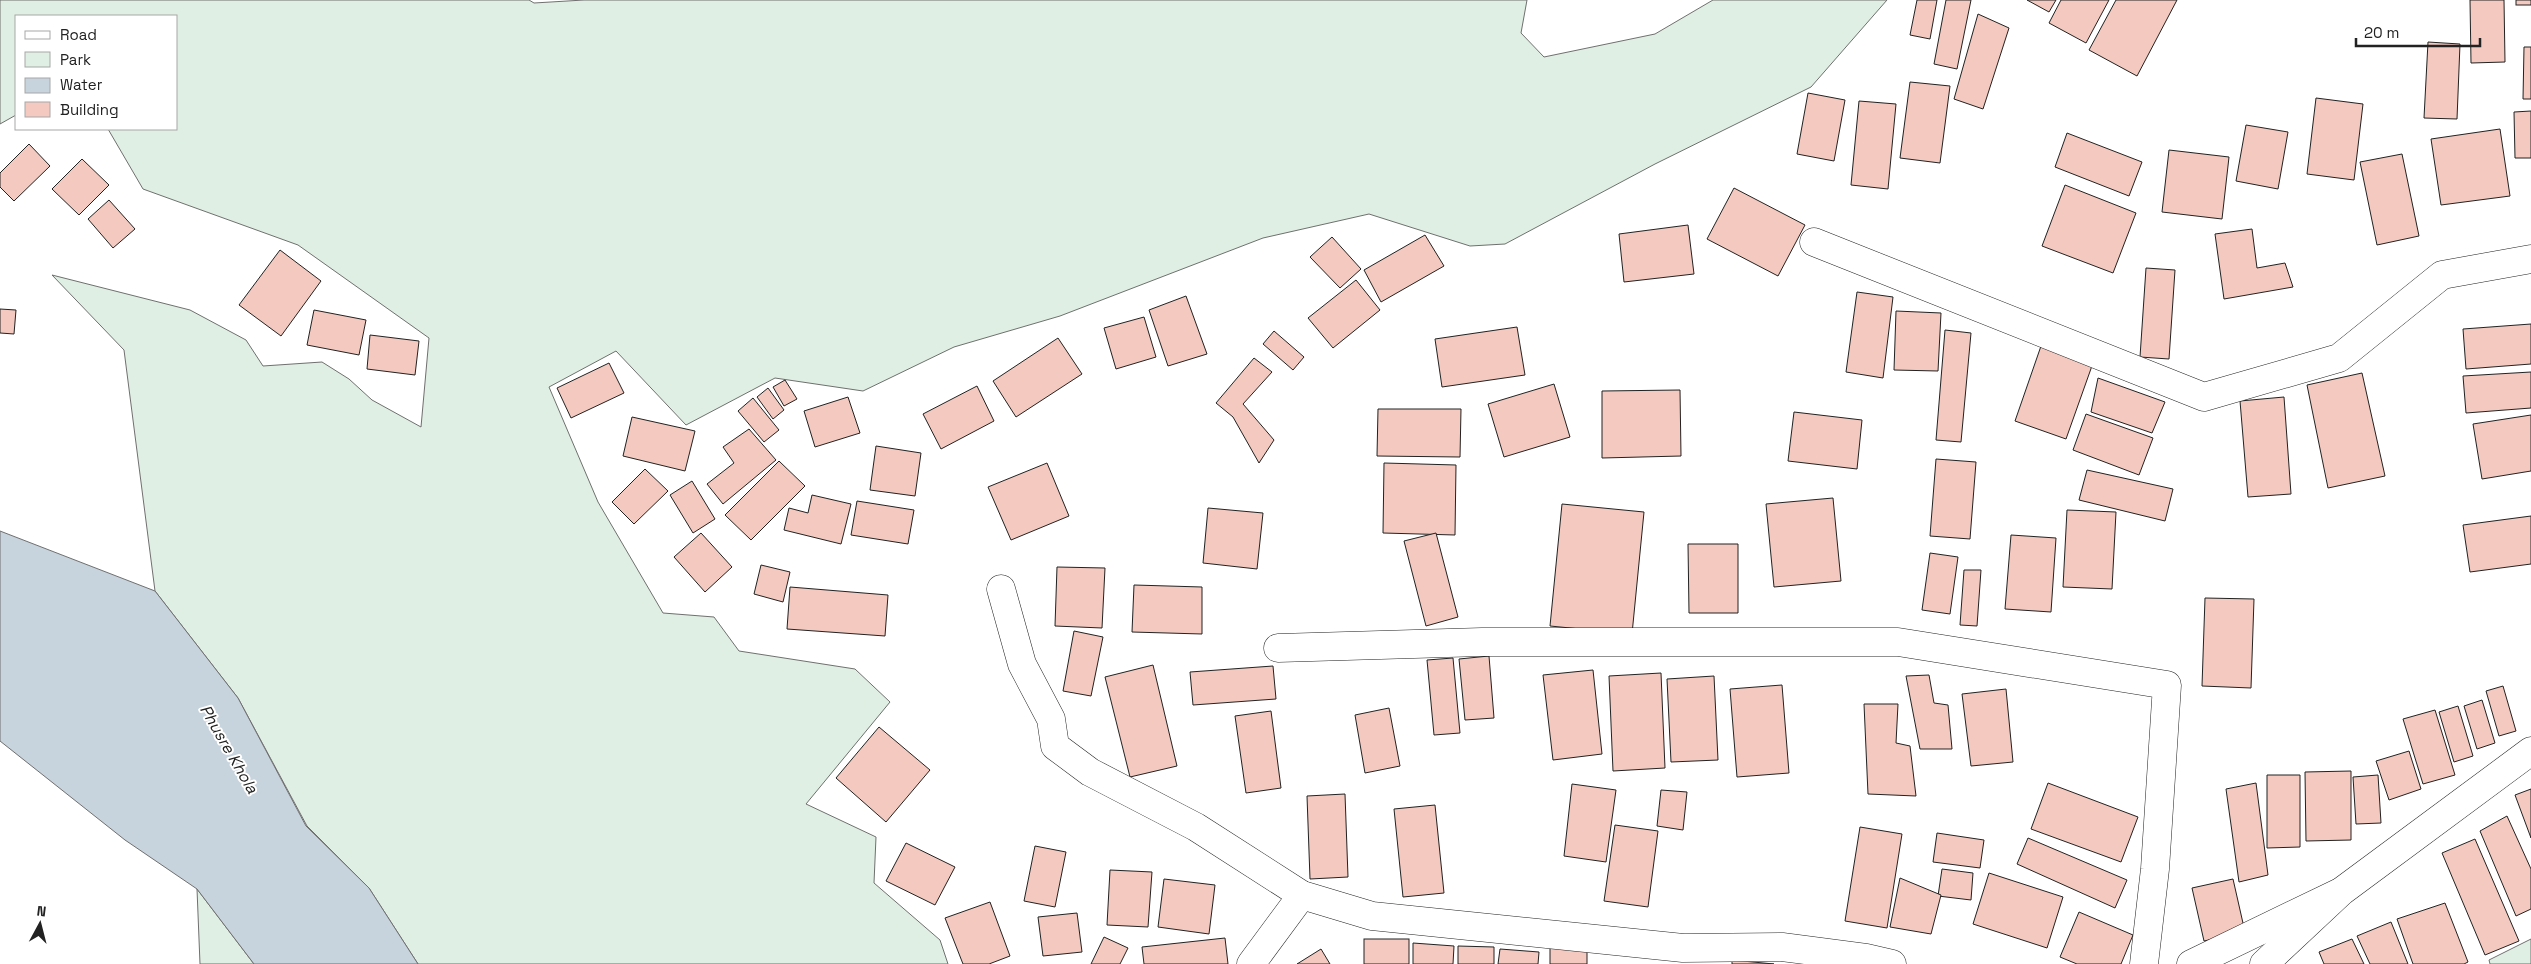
<svg xmlns="http://www.w3.org/2000/svg" width="2531" height="964" viewBox="0 0 2531 964" font-family="'Space Grotesk',sans-serif">
<style>
.green{fill:#e0efe3;stroke:#6f6f6f}
.water{fill:#c7d3dd;stroke:#6f6f6f}
.building{fill:#f3c9c0;stroke:#222}
.lines{fill:none;stroke-linecap:round;stroke-linejoin:round}
.street-casing{stroke:#222;stroke-width:29}
.secondary-casing{stroke:#222;stroke-width:29}
.street{stroke:#fff;stroke-width:28}
.secondary{stroke:#fff;stroke-width:28}
.labels{text-anchor:middle;dominant-baseline:central;stroke-width:4;stroke-linejoin:round;paint-order:stroke}
.water-label{font-size:16px;font-style:italic;fill:#222;stroke:#fff}
</style>
<rect width="100%" height="100%" fill="#fff"/>
<g class="green">
<polygon points="0,0 529,0 534,3 584,0 1527,0 1521,33 1544,57 1655,34 1713,0 1887,0 1811,87 1655,164 1505,244 1470,246 1369,214 1263,238 1060,316 954,347 863,391 775,378 686,425 616,351 549,387 598,502 663,613 714,617 739,651 855,669 890,702 806,804 876,837 874,883 940,940 948,964 418,964 369,888 307,826 238,698 155,591 124,350 52,275 190,310 246,340 263,366 322,362 349,379 372,400 421,427 429,338 298,245 143,189 108,129 176,129 176,16 16,16 16,115 0,124"/>
<polygon points="197,889 254,964 200,964"/>
<polygon points="2531,939 2531,964 2490,964 2489,960"/>
</g>
<polygon class="water" points="0,531 155,591 238,698 306,826 369,888 418,964 254,964 197,889 125,840 0,741"/>
<g class="building">
<polygon points="1917,0 1937,0 1930,39 1910,35"/>
<polygon points="1946,0 1971,0 1957,69 1934,64"/>
<polygon points="2027,0 2056,0 2049,12"/>
<polygon points="2061,0 2109,0 2086,43 2049,23"/>
<polygon points="2116,0 2177,0 2137,76 2089,50"/>
<polygon points="2470,0 2504,0 2505,62 2471,63"/>
<rect x="2516" y="0" width="15" height="5"/>
<polygon points="1978,14 2009,28 1983,109 1954,99"/>
<polygon points="2428,42 2460,44 2457,119 2424,118"/>
<polygon points="2524,47 2531,47 2531,99 2523,99"/>
<polygon points="1910,82 1950,86 1940,163 1900,158"/>
<polygon points="1808,93 1845,100 1834,161 1797,154"/>
<polygon points="2316,98 2363,104 2354,180 2307,174"/>
<polygon points="1859,101 1896,104 1888,189 1851,185"/>
<polygon points="2531,111 2531,158 2515,158 2514,112"/>
<polygon points="2246,125 2288,132 2278,189 2236,181"/>
<polygon points="2500,129 2510,196 2441,205 2431,139"/>
<polygon points="2067,133 2142,162 2129,196 2055,167"/>
<polygon points="29,144 50,166 14,201 0,187 0,173"/>
<polygon points="2169,150 2229,157 2222,219 2162,212"/>
<polygon points="2402,154 2419,236 2377,245 2360,162"/>
<polygon points="82,159 109,185 79,215 52,189"/>
<polygon points="2065,185 2136,213 2113,273 2042,246"/>
<polygon points="1734,188 1805,225 1778,276 1707,239"/>
<polygon points="109,200 135,229 113,248 88,219"/>
<polygon points="1688,225 1694,274 1624,282 1619,234"/>
<polygon points="2252,229 2257,268 2285,263 2293,287 2224,299 2215,234"/>
<polygon points="1425,235 1444,266 1381,302 1364,270"/>
<polygon points="1332,237 1361,269 1340,288 1310,257"/>
<polygon points="280,250 321,281 281,336 239,305"/>
<polygon points="2146,268 2175,270 2169,359 2140,357"/>
<polygon points="1356,280 1380,310 1333,348 1308,318"/>
<polygon points="1857,292 1893,297 1883,378 1846,372"/>
<polygon points="1186,296 1207,354 1168,366 1149,310"/>
<polygon points="0,309 16,310 14,334 0,333"/>
<polygon points="314,310 366,320 359,355 307,345"/>
<polygon points="1896,311 1941,313 1938,371 1894,370"/>
<polygon points="1144,317 1156,357 1116,369 1104,328"/>
<polygon points="2531,324 2531,364 2466,369 2463,329"/>
<polygon points="1517,327 1525,375 1442,387 1435,339"/>
<polygon points="1945,330 1971,333 1961,442 1936,440"/>
<polygon points="1274,331 1304,357 1293,370 1263,344"/>
<polygon points="370,335 419,341 415,375 367,369"/>
<polygon points="1058,338 1082,374 1016,417 993,381"/>
<polygon points="2041,346 2093,363 2066,439 2015,421"/>
<polygon points="1254,358 1272,372 1243,404 1274,440 1259,463 1233,417 1216,403"/>
<polygon points="609,363 624,393 571,418 557,388"/>
<polygon points="2531,372 2531,408 2466,413 2463,376"/>
<polygon points="2362,373 2385,476 2328,488 2307,385"/>
<polygon points="2098,378 2165,402 2152,433 2091,412"/>
<polygon points="785,380 797,399 784,406 773,387"/>
<polygon points="1554,384 1570,437 1504,457 1488,404"/>
<polygon points="977,386 994,421 941,449 923,414"/>
<polygon points="768,388 784,410 773,419 757,397"/>
<polygon points="1680,390 1681,456 1602,458 1602,391"/>
<polygon points="848,397 860,433 815,447 804,411"/>
<polygon points="2284,397 2291,494 2248,497 2240,401"/>
<polygon points="753,398 779,430 764,442 738,411"/>
<polygon points="1378,409 1461,409 1460,457 1377,456"/>
<polygon points="1794,412 1862,420 1857,469 1788,461"/>
<polygon points="2086,414 2153,438 2139,475 2073,450"/>
<polygon points="2531,415 2531,471 2482,479 2473,424"/>
<polygon points="632,417 695,431 685,471 623,456"/>
<polygon points="749,429 776,460 723,504 707,484 734,463 723,447"/>
<polygon points="876,446 921,453 915,496 870,490"/>
<polygon points="1936,459 1976,462 1970,539 1930,536"/>
<polygon points="779,461 805,486 751,540 725,515"/>
<polygon points="1047,463 1069,516 1011,540 988,487"/>
<polygon points="1384,463 1456,465 1455,535 1383,533"/>
<polygon points="645,469 668,491 634,524 612,502"/>
<polygon points="2087,470 2173,489 2165,521 2079,500"/>
<polygon points="692,481 715,519 693,533 670,495"/>
<polygon points="812,495 851,504 841,544 784,530 789,508 808,513"/>
<polygon points="1833,498 1841,581 1774,587 1766,504"/>
<polygon points="857,501 914,510 908,544 851,535"/>
<polygon points="1562,504 1644,512 1632,634 1550,626"/>
<polygon points="1208,508 1263,513 1257,569 1203,563"/>
<polygon points="2067,510 2116,512 2112,589 2063,587"/>
<polygon points="2531,516 2531,564 2470,572 2463,525"/>
<polygon points="701,533 732,567 705,592 674,557"/>
<polygon points="1436,533 1458,617 1426,626 1404,541"/>
<polygon points="2011,535 2056,538 2051,612 2005,609"/>
<polygon points="1688,544 1738,544 1738,613 1689,613"/>
<polygon points="1930,553 1958,557 1950,614 1922,610"/>
<polygon points="761,565 790,572 783,602 754,594"/>
<polygon points="1057,567 1105,568 1102,628 1055,626"/>
<polygon points="1964,570 1981,570 1977,626 1960,625"/>
<polygon points="1134,585 1202,587 1202,634 1132,632"/>
<polygon points="790,587 888,595 885,636 787,629"/>
<polygon points="2205,598 2254,599 2251,688 2202,686"/>
<polygon points="1074,631 1103,637 1091,696 1063,691"/>
<polygon points="1489,656 1494,718 1465,720 1459,659"/>
<polygon points="1453,658 1460,733 1434,735 1427,660"/>
<polygon points="1153,665 1177,766 1130,777 1105,677"/>
<polygon points="1273,666 1276,699 1193,705 1190,672"/>
<polygon points="1593,670 1602,754 1553,760 1543,675"/>
<polygon points="1661,673 1665,768 1613,771 1609,676"/>
<polygon points="1929,675 1934,703 1948,705 1952,749 1920,749 1906,676"/>
<polygon points="1714,676 1718,760 1671,762 1667,679"/>
<polygon points="1782,685 1789,773 1737,777 1730,689"/>
<polygon points="2503,686 2516,731 2499,736 2486,691"/>
<polygon points="2006,689 2013,762 1971,766 1962,694"/>
<polygon points="2482,700 2495,743 2477,749 2464,706"/>
<polygon points="1864,704 1898,704 1896,743 1910,746 1916,796 1868,794"/>
<polygon points="2458,706 2473,756 2454,762 2439,712"/>
<polygon points="1389,708 1400,766 1365,773 1355,715"/>
<polygon points="2435,710 2455,775 2423,784 2403,719"/>
<polygon points="1271,711 1281,788 1246,793 1235,716"/>
<polygon points="879,727 930,770 886,822 836,778"/>
<polygon points="2409,751 2421,789 2389,800 2376,761"/>
<polygon points="2351,771 2351,840 2306,841 2305,772"/>
<polygon points="2267,775 2300,775 2300,847 2267,848"/>
<polygon points="2378,775 2381,823 2356,824 2353,777"/>
<polygon points="2048,783 2138,817 2121,862 2031,829"/>
<polygon points="2256,783 2268,875 2239,882 2226,789"/>
<polygon points="1572,784 1616,790 1606,862 1564,856"/>
<polygon points="2531,789 2531,838 2515,795"/>
<polygon points="1661,790 1687,792 1683,830 1657,826"/>
<polygon points="1345,794 1348,877 1310,879 1307,796"/>
<polygon points="1435,805 1444,893 1403,897 1394,809"/>
<polygon points="2507,816 2531,869 2531,909 2516,916 2480,831"/>
<polygon points="1615,825 1658,831 1648,907 1604,901"/>
<polygon points="1860,827 1902,834 1887,928 1845,921"/>
<polygon points="1937,833 1984,840 1980,868 1933,862"/>
<polygon points="2028,838 2127,880 2115,908 2017,864"/>
<polygon points="2475,839 2519,941 2485,955 2442,853"/>
<polygon points="906,843 955,867 935,905 886,881"/>
<polygon points="1035,846 1066,852 1055,907 1024,901"/>
<polygon points="1942,869 1973,873 1971,900 1938,896"/>
<polygon points="1110,870 1152,872 1148,927 1107,925"/>
<polygon points="1989,873 2063,897 2047,948 1973,924"/>
<polygon points="1900,878 1941,895 1931,934 1890,927"/>
<polygon points="1164,879 1215,885 1209,934 1158,927"/>
<polygon points="2233,879 2245,932 2204,941 2192,888"/>
<polygon points="990,902 1010,956 989,964 963,964 945,918"/>
<polygon points="2445,903 2468,962 2464,964 2413,964 2397,919"/>
<polygon points="2079,912 2133,935 2121,964 2077,964 2060,957"/>
<polygon points="1077,913 1082,952 1043,956 1038,917"/>
<polygon points="2391,922 2408,964 2370,964 2357,936"/>
<polygon points="1104,937 1128,948 1120,964 1091,964"/>
<polygon points="1225,938 1228,964 1144,964 1142,947"/>
<rect x="1364" y="939" width="45" height="25"/>
<polygon points="2352,939 2364,964 2324,964 2319,952"/>
<polygon points="1413,943 1454,946 1453,964 1413,964"/>
<polygon points="1458,946 1494,947 1494,964 1458,964"/>
<polygon points="1550,948 1587,949 1587,964 1550,964"/>
<polygon points="1321,949 1330,964 1297,964"/>
<polygon points="1500,949 1539,952 1538,964 1498,964"/>
<polygon points="1732,960 1774,964 1732,964"/>
</g>
<g class="lines">
<defs>
<g id="street">
<polyline points="1814,242 2204,397 2339,358 2442,275 2531,259"/>
<polyline points="1001,589 1022,664 1051,719 1055,746 1090,772 1196,827 1302,895 1372,916 1683,948 1782,947 1866,958 1892,964"/>
<polyline points="1278,648 1482,642 1898,642 2167,685 2155,869 2144,964"/>
<polyline points="1251,964 1302,895"/>
<polyline points="2191,964 2338,893"/>
</g>
<polyline id="secondary" points="2264,964 2342,891 2531,751"/>
</defs>
<use href="#street" class="street-casing"/>
<use href="#secondary" class="secondary-casing"/>
<use href="#street" class="street"/>
<use href="#secondary" class="secondary"/>
</g>
<g class="labels">
<g class="water-label">
<text transform="translate(229 749) rotate(60)">Phusre Khola</text>
</g>
</g>
<rect x="15" y="15" width="162" height="115" fill="#ffffff" stroke="#a7a7a7"/>
<rect x="25" y="31" width="25" height="8" fill="#ffffff" stroke="#a7a7a7"/>
<text x="60" y="40" font-size="15" fill="#222222">Road</text>
<rect x="25" y="52" width="25" height="15" fill="#e0efe3" stroke="#a7a7a7"/>
<text x="60" y="65" font-size="15" fill="#222222">Park</text>
<rect x="25" y="78" width="25" height="15" fill="#c7d3dd" stroke="#a7a7a7"/>
<text x="60" y="90" font-size="15" fill="#222222">Water</text>
<rect x="25" y="102" width="25" height="15" fill="#f3c9c0" stroke="#a7a7a7"/>
<text x="60" y="115" font-size="15" fill="#222222">Building</text>
<g transform="translate(40 924) rotate(7)" stroke="#ffffff" stroke-width="4" paint-order="stroke">
<path d="M0-4L9 19L0 12L-9 19Z" fill="#222222"/>
<text y="-8" font-size="14" font-weight="bold" text-anchor="middle" fill="#222222">N</text>
</g>
<path d="M2356 38v8h124v-8" fill="none" stroke="#222222" stroke-width="2.5"/>
<text x="2364" y="38" font-size="15" fill="#222222" stroke="#ffffff" stroke-width="4" paint-order="stroke">20 m</text>
</svg>
